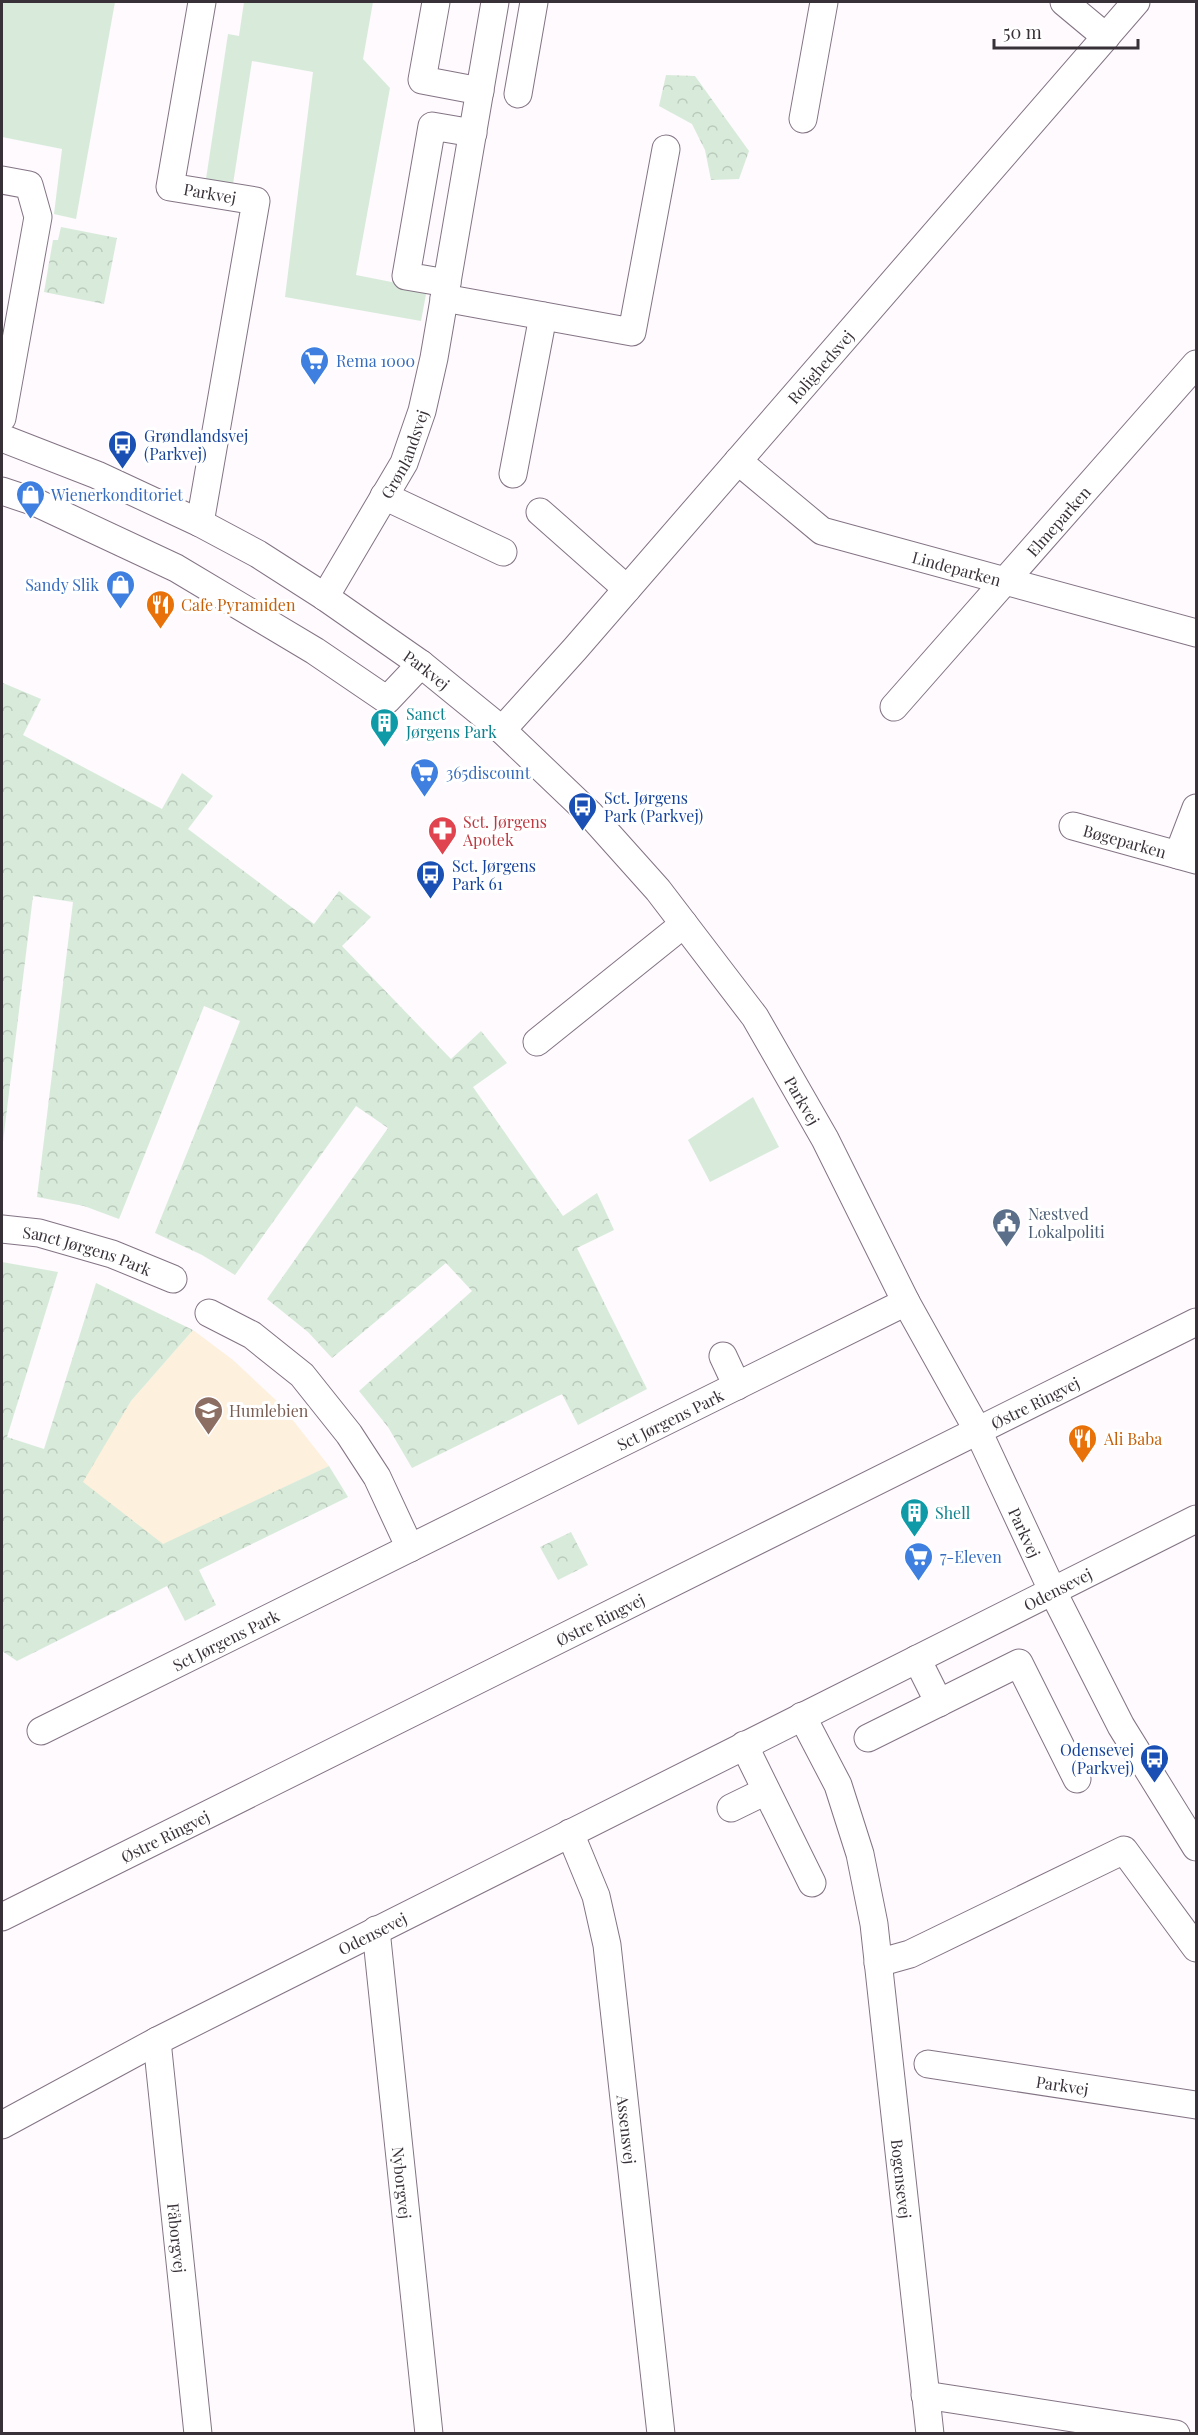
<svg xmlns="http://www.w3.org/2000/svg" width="1198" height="2435" viewBox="0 0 1198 2435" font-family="'Playfair Display',serif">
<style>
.education{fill:#fdf0dc}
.grass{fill:#d8ebda}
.park{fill:url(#park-crowns)}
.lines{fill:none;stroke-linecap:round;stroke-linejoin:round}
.minor-casing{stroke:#837484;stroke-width:29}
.minor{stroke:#fff;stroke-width:27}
.labels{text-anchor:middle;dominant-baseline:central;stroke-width:6;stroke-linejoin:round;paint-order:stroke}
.street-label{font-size:16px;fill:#383238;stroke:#fff}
.shop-label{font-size:16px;fill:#366cbe;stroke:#fff;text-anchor:start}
.transit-label{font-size:16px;fill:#164399;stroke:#fff;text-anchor:start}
.food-label{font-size:16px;fill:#c56008;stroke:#fff;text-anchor:start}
.culture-label{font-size:16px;fill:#0d838f;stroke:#fff;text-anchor:start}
.health-label{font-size:16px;fill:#be3a42;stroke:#fff;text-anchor:start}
.service-label{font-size:16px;fill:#4e5e75;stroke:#fff;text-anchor:start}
.education-label{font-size:16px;fill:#785e54;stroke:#fff;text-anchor:start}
</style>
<defs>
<pattern id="park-crowns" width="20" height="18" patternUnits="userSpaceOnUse" patternTransform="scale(1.5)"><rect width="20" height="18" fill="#d8ebda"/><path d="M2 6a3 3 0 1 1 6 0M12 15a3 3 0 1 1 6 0" fill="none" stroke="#bacabc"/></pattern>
</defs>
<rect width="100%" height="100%" fill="#fefafe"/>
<polygon class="education" points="193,1330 233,1360 280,1404 329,1466 163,1545 82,1482 131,1401"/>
<g class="grass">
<polygon points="2,2 115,2 76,219 54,214 62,149 2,137"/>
<polygon points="244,2 373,2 363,59 390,88 356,275 427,289 421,321 285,297 313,72 252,61 233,184 206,179 228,34 239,36"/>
<polygon points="753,1097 779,1147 710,1182 688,1140"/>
</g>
<g class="park">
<polygon points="666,75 695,76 749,151 739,179 711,180 705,150 692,124 659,106"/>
<polygon points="61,227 117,238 104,304 44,292 53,240 58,240"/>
<polygon points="3,683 41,699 23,735 162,809 182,773 213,796 188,829 314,924 339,891 371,917 342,946 451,1059 481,1031 507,1063 473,1087 563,1216 597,1193 614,1230 577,1248 647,1389 578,1425 562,1394 412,1468 388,1427 359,1391 472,1291 446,1263 332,1358 308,1332 267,1299 388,1128 356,1106 235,1275 202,1255 155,1233 240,1021 204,1006 119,1219 84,1206 37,1197 73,902 33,896 2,1150"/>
<polygon points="2,1262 58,1272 7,1437 44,1449 96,1283 193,1330 131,1401 83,1482 163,1544 329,1466 348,1497 199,1570 216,1605 185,1621 167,1586 17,1661 2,1651"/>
<polygon points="571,1532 588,1565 558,1580 540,1547"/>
</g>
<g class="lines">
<defs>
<g id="minor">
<polyline points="436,2 422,80 480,91"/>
<polyline points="1064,2 1106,37"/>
<polyline points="518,94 534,2"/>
<polyline points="803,119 824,2"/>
<polyline points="2,180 29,185 38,217 2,418"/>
<polyline points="447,283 406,276 432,126 473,133"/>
<polyline points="444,298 632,332 666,149"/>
<path id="s1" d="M2,438L97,475L200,523L258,554L325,597L421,664L502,730L590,814L658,890L755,1017L825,1139L906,1302L978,1431L1053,1592L1121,1726L1196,1847"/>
<path id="s2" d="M738,461L822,531L1196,633"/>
<polyline points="513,474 543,316"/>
<polyline points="2,491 35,502 176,568 315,651 387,700 421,664"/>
<polyline points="384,496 503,552"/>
<polyline points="540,512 627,589"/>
<polyline points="200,523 256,201 170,187 202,2"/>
<path id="s3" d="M325,597L404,463L422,411L434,358L495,2"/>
<path id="s4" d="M894,707L1196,364"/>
<path id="s5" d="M502,730L575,649L1136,2"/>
<path id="s6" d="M1073,826L1196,860"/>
<polyline points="1178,855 1196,808"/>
<polyline points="537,1042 684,924"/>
<path id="s7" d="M2,1229L39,1233L112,1254L173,1279"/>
<polyline points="209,1313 252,1335 302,1375 349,1434 377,1477 410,1548"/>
<polyline points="723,1356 737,1386"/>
<polyline points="917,1659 939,1703"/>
<path id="s8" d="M802,1716L838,1785L860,1854L874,1924L930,2434"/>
<path id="s9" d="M41,1731L906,1302"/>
<polyline points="868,1738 1019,1663 1077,1779"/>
<polyline points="744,1745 812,1883"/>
<polyline points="731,1808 766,1791"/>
<path id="s10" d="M570,1833L596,1896L607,1945L661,2434"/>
<path id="s11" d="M2,1917L1196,1322"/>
<path id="s12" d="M376,1930L429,2434"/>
<polyline points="878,1963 910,1954 1124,1850 1196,1948"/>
<path id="s13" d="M157,2041L198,2434"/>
<path id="s14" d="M928,2064L1196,2105"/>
<path id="s15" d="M2,2125L157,2041L1196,1519"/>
<polyline points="925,2395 1176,2434"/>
</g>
</defs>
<use href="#minor" class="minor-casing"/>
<use href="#minor" class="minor"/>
</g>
<defs>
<symbol id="supermarket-pin" viewBox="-11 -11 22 30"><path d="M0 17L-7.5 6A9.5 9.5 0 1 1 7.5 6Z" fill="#3f7fe0" stroke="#fff"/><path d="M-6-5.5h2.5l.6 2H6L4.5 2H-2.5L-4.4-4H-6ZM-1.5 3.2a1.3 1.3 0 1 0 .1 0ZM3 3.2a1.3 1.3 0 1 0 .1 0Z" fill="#fff"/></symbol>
<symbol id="bus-pin" viewBox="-11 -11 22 30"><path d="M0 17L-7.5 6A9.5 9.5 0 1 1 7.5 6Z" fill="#1a4fb4" stroke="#fff"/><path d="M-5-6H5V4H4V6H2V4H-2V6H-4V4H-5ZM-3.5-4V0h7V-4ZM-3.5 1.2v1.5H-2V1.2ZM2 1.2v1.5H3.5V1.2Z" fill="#fff"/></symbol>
<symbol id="shop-pin" viewBox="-11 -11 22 30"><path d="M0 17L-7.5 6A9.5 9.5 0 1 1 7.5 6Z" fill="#3f7fe0" stroke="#fff"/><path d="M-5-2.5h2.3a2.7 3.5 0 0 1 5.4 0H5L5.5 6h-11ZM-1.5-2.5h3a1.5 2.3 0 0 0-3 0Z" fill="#fff"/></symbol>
<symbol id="restaurant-pin" viewBox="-11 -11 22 30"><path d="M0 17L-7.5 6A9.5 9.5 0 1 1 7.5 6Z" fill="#e8710a" stroke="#fff"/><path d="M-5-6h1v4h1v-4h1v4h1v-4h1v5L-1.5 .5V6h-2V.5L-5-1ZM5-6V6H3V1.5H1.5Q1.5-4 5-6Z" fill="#fff"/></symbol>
<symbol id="building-pin" viewBox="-11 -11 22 30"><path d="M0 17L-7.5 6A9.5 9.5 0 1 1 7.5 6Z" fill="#0f9aa8" stroke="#fff"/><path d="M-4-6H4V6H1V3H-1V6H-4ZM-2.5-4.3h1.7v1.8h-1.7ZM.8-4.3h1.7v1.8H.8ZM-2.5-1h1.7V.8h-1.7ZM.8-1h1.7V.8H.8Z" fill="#fff"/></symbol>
<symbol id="pharmacy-pin" viewBox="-11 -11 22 30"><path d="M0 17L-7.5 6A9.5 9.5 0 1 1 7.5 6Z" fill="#e0444e" stroke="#fff"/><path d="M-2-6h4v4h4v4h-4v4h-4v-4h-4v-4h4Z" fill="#fff"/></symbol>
<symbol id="civic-pin" viewBox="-11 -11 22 30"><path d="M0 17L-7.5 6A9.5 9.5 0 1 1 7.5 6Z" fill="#5c6f8a" stroke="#fff"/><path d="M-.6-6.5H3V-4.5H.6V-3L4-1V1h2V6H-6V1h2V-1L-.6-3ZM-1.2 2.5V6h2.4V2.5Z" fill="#fff"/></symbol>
<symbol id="school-pin" viewBox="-11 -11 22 30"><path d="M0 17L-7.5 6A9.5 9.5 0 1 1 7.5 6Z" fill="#8d6e63" stroke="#fff"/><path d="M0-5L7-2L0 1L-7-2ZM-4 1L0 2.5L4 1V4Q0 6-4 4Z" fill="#fff"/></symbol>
</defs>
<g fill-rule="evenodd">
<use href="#supermarket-pin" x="298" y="344" width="33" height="45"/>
<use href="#bus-pin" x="106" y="428" width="33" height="45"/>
<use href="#shop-pin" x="14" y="478" width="33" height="45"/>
<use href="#shop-pin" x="104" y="568" width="33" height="45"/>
<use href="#restaurant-pin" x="144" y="588" width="33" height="45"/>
<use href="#building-pin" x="368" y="706" width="33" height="45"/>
<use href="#supermarket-pin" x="408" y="756" width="33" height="45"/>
<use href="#bus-pin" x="566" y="790" width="33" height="45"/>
<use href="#pharmacy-pin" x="426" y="814" width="33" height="45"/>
<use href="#bus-pin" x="414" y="858" width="33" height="45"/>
<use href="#civic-pin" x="990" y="1206" width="33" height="45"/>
<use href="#school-pin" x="192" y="1394" width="33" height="45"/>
<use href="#restaurant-pin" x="1066" y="1422" width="33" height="45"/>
<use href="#building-pin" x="898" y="1496" width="33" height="45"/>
<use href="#supermarket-pin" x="902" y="1540" width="33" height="45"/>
<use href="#bus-pin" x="1138" y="1742" width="33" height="45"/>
</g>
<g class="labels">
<g class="street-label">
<text transform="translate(210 193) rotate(10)">Parkvej</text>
<text stroke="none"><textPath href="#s5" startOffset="483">Rolighedsvej</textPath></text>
<text stroke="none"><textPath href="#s3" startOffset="164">Grønlandsvej</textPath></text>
<text stroke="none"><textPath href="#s4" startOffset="248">Elmeparken</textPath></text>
<text stroke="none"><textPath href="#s2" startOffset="249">Lindeparken</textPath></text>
<text stroke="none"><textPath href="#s1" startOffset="486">Parkvej</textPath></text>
<text stroke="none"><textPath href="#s6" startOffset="54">Bøgeparken</textPath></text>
<text stroke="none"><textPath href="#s1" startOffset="1062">Parkvej</textPath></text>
<text stroke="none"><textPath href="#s7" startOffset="88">Sanct Jørgens Park</textPath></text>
<text stroke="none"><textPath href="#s11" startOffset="1154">Østre Ringvej</textPath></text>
<text stroke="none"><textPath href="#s9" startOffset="702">Sct Jørgens Park</textPath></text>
<text stroke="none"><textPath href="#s1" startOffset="1548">Parkvej</textPath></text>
<text stroke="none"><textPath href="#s15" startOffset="1184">Odensevej</textPath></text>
<text stroke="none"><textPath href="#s11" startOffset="668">Østre Ringvej</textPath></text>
<text stroke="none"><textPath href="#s9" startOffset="206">Sct Jørgens Park</textPath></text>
<text stroke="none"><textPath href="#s11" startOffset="182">Østre Ringvej</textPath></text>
<text stroke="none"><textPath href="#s15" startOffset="417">Odensevej</textPath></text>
<text stroke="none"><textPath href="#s14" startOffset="136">Parkvej</textPath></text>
<text stroke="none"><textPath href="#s10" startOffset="304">Assensvej</textPath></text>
<text stroke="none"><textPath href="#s8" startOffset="478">Bogensevej</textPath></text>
<text stroke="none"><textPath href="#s12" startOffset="254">Nyborgvej</textPath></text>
<text stroke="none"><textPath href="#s13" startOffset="198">Fåborgvej</textPath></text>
</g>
<g class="shop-label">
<text x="336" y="360">Rema 1000</text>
<text x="51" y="494">Wienerkonditoriet</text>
<text x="99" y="584" text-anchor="end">Sandy Slik</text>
<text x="446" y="772">365discount</text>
<text x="940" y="1556">7-Eleven</text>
</g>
<g class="transit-label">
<text x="144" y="435">Grøndlandsvej<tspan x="144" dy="18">(Parkvej)</tspan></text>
<text x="604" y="797">Sct. Jørgens<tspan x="604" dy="18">Park (Parkvej)</tspan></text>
<text x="452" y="865">Sct. Jørgens<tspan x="452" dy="18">Park 61</tspan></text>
<text x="1134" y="1749" text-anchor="end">Odensevej<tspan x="1134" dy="18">(Parkvej)</tspan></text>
</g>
<g class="food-label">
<text x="181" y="604">Cafe Pyramiden</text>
<text x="1104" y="1438">Ali Baba</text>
</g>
<g class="culture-label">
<text x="406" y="713">Sanct<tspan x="406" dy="18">Jørgens Park</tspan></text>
<text x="935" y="1512">Shell</text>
</g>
<g class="health-label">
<text x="463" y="821">Sct. Jørgens<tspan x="463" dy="18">Apotek</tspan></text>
</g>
<g class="service-label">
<text x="1028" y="1213">Næstved<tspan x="1028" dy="18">Lokalpoliti</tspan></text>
</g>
<g class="education-label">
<text x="229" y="1410">Humlebien</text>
</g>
</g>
<rect width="1198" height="2435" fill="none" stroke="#383238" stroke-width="6"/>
<path d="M994 39v9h144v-9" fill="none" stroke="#383238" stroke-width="3"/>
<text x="1003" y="39" font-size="18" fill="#383238" stroke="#ffffff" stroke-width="4.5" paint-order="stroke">50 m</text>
</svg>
